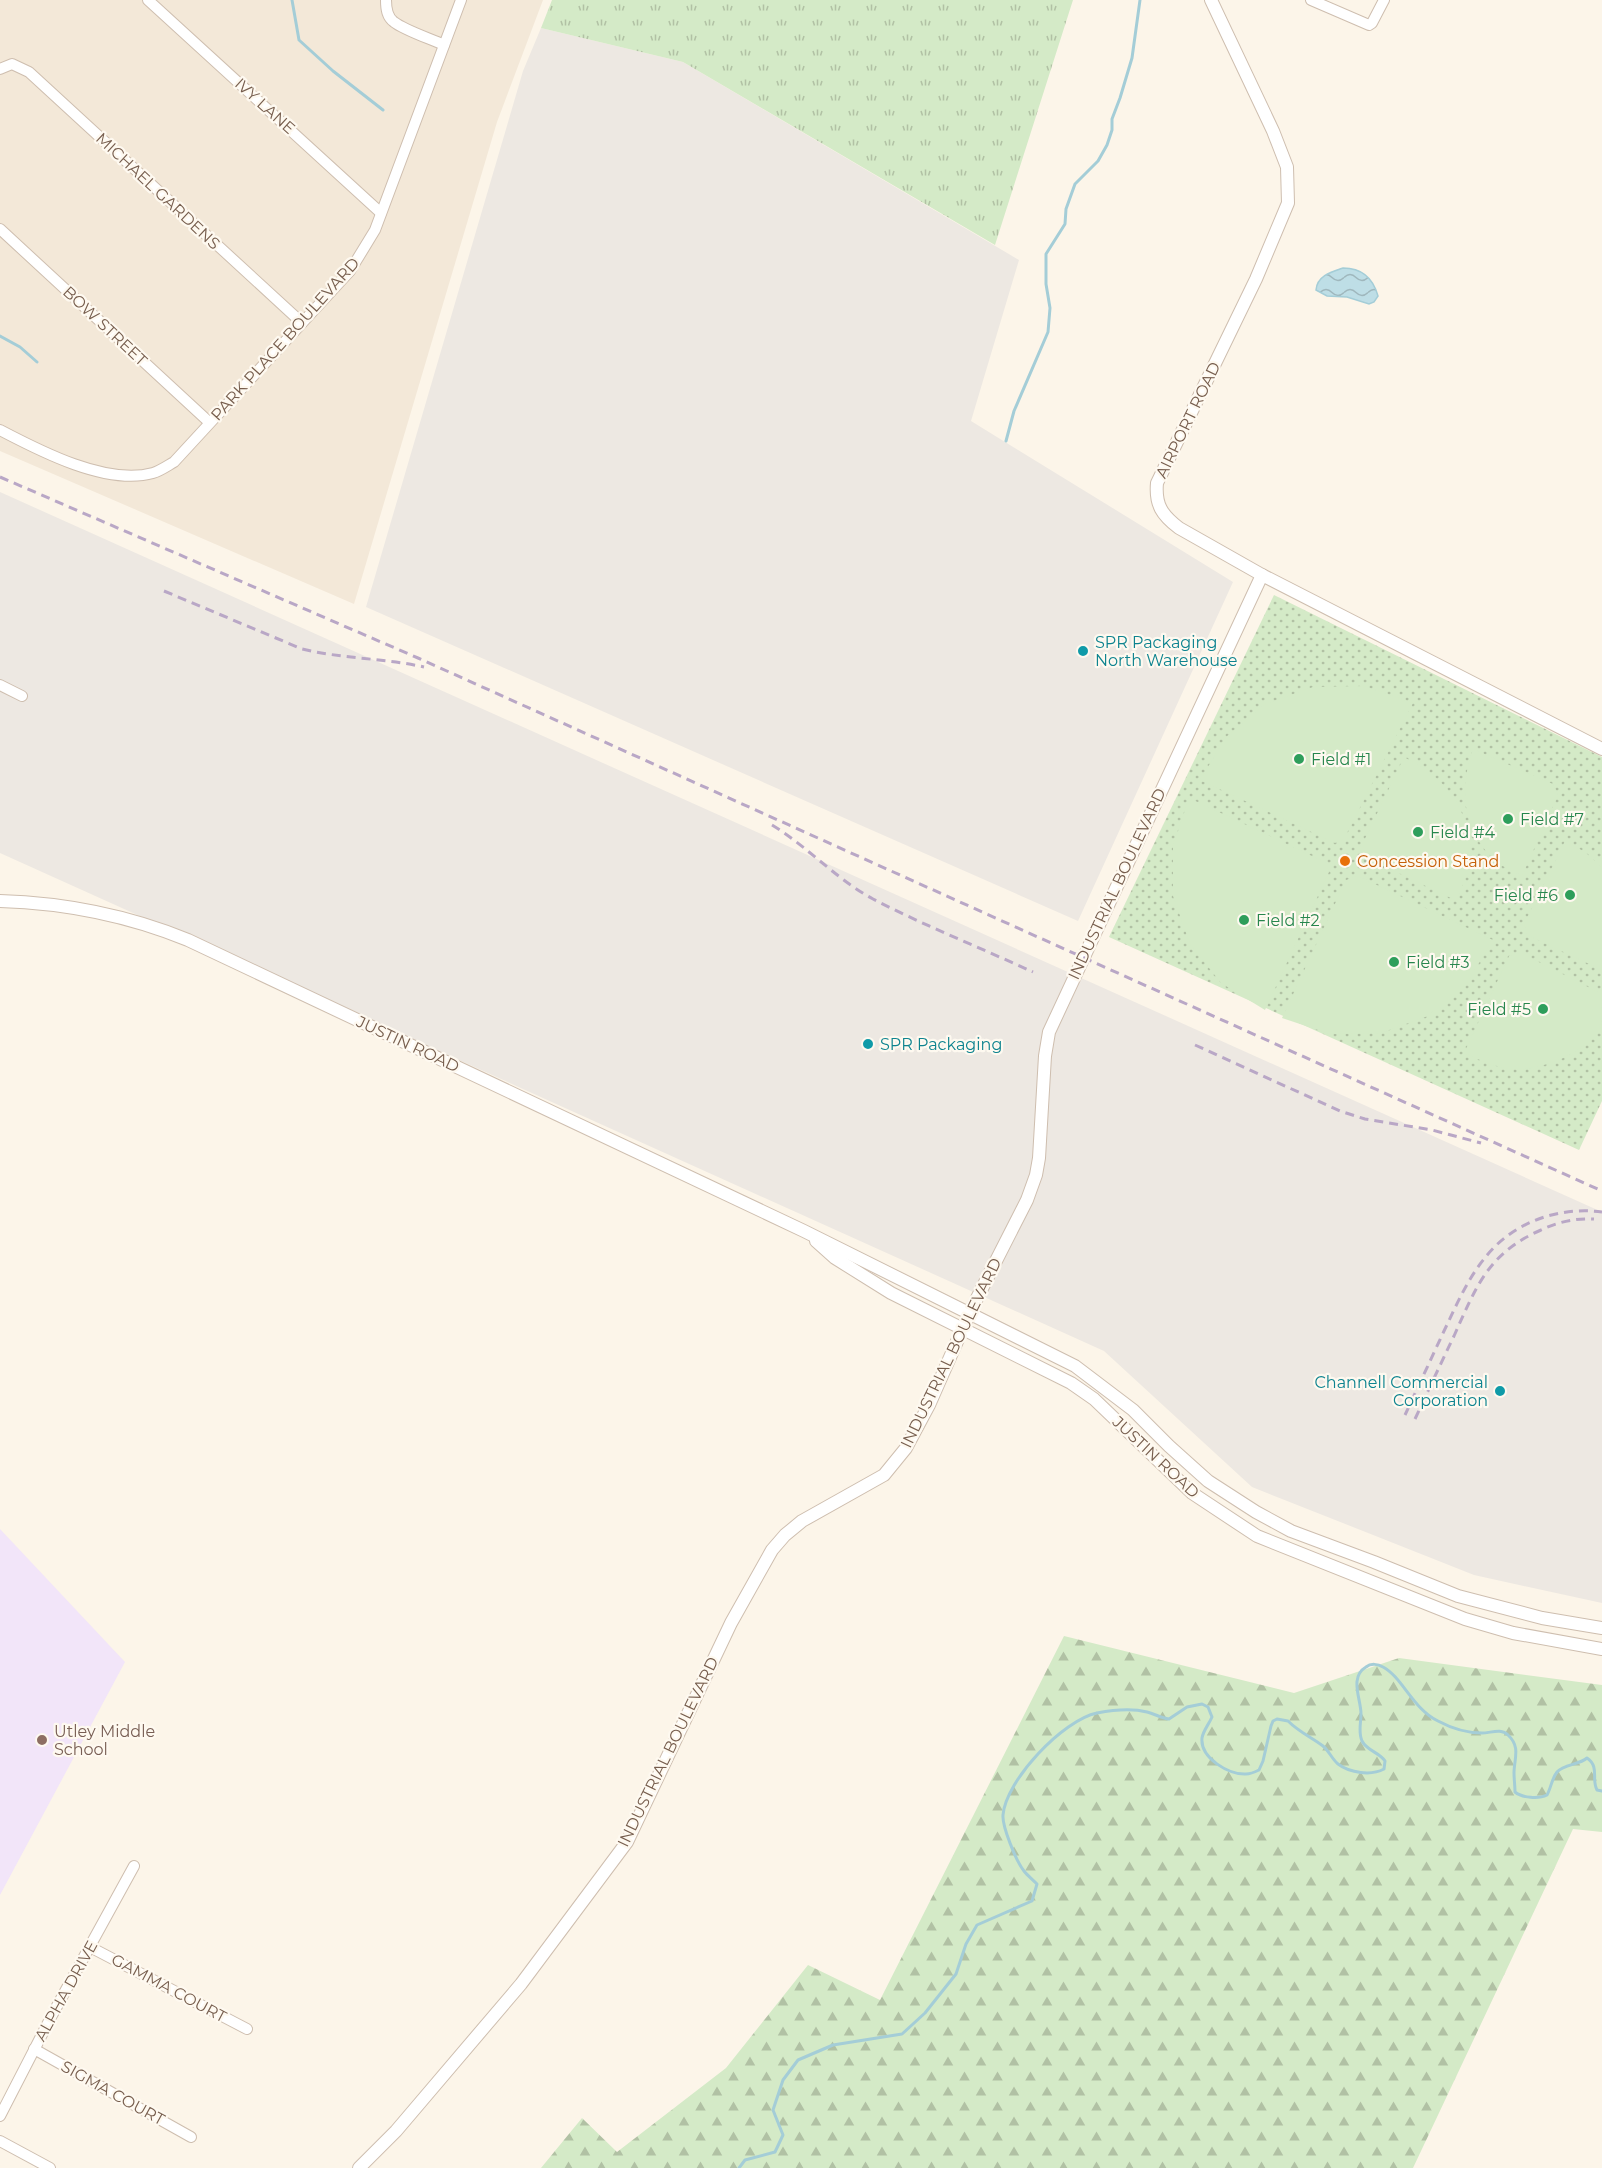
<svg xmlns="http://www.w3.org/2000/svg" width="1602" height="2168" viewBox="0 0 1602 2168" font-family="Montserrat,sans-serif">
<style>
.residential{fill:#f3e8d8}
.industrial{fill:#ede8e2}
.education{fill:#f2e5f9}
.grass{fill:url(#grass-tufts)}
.forest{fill:url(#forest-firs)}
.park{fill:url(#park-dots)}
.pitch{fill:#d4eac7}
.water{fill:url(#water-waves);stroke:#a4cdd7;stroke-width:1.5}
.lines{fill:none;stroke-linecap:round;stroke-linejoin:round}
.stream{stroke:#a4cdd7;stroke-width:3}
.minor-casing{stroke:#cebeaf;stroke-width:12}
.tertiary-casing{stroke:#cebeaf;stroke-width:14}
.minor{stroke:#fff;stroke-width:10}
.tertiary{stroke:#fff;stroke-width:12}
.rail{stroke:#b9a7c6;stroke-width:3;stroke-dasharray:9 6;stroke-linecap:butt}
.culture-dot{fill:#0f9aa8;stroke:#fef9f0;stroke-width:2}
.leisure-dot{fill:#2e9e5b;stroke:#fef9f0;stroke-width:2}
.food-dot{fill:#e8710a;stroke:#fef9f0;stroke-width:2}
.education-dot{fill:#8d6e63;stroke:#fef9f0;stroke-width:2}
.labels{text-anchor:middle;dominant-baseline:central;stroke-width:4.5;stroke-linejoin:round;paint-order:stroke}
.street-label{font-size:16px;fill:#765d4d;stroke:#fef9f0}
.culture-label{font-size:16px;fill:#0d838f;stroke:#fef9f0;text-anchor:start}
.leisure-label{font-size:16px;fill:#27864d;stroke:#fef9f0;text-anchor:start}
.food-label{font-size:16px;fill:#c56008;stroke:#fef9f0;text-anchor:start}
.education-label{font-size:16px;fill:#785e54;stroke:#fef9f0;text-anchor:start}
</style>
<defs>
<pattern id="grass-tufts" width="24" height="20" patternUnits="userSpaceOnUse" patternTransform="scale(1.5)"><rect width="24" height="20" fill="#d4eac7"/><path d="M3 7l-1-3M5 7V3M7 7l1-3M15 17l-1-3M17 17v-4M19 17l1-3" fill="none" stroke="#b1c1a4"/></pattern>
<pattern id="forest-firs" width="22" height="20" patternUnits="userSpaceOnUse" patternTransform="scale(1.5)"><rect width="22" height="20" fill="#d4eac7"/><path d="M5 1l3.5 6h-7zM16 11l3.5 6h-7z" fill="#b1c1a4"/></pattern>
<pattern id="park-dots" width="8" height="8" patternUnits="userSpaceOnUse" patternTransform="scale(1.5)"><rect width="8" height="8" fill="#d4eac7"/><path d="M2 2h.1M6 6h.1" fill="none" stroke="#b1c1a4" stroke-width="1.8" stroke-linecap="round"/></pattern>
<pattern id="water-waves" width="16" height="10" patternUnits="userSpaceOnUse" patternTransform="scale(1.5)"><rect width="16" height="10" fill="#bedee6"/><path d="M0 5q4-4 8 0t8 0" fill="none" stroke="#9fb7bd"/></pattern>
</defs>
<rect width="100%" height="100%" fill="#fcf5e9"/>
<polygon class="residential" points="0,0 543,0 497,122 354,604 0,451"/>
<g class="industrial">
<polygon points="541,28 683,62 1019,260 971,421 1233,582 1078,921 366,607 523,71"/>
<polygon points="0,492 1602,1212 1602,1603 1474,1575 1252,1487 1104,1351 0,853"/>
</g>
<polygon class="education" points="0,1529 125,1662 0,1895"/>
<polygon class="grass" points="552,0 1073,0 995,245 683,62 541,28"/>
<polygon class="forest" points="1064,1636 1294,1693 1399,1658 1602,1685 1602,1832 1573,1829 1413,2168 541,2168 582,2118 617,2152 726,2068 808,1965 880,2000"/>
<polygon class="park" points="1274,595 1602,757 1602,1101 1579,1150 1109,937"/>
<g class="pitch">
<polygon points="1364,686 1413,703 1344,839 1335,843 1200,780 1226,737 1265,704 1313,687"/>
<path d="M1473,749L1553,784L1558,795L1522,876C1514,871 1504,868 1497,862C1463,833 1458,790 1473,749Z"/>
<path d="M1404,757C1435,773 1458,793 1467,828C1469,834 1471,841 1471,847C1471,866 1463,884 1457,901L1363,856L1360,849Z"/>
<polygon points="1189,798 1327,863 1329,872 1265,1010 1221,983 1190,944 1173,896 1173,846"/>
<polygon points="1565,841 1585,852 1602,867 1602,970 1527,935 1524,924"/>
<polygon points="1358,876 1493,940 1467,983 1428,1016 1381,1033 1330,1034 1282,1018 1346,880"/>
<path d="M1519,952L1602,994C1602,1003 1602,1018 1601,1026C1587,1053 1541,1071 1512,1069C1495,1067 1479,1060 1464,1053L1509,956Z"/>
</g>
<path class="water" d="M1343,268C1362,268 1373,278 1378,296L1374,302L1369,304L1347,297L1327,296L1316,290C1317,276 1331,272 1343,268Z"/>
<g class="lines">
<g class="stream">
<polyline points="292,0 299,40 333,71 383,110"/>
<polyline points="0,336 20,347 37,362"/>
<polyline points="1006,441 1014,411 1048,332 1050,308 1046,284 1046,254 1065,224 1066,209 1075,184 1098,161 1107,145 1112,130 1112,119 1120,98 1132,58 1140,0"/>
<path d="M739,2168L745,2160L775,2152L783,2135L773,2110L783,2080L798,2060L833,2045L902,2034L925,2013L956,1974L966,1944L977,1925L1032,1901L1037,1884C1032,1879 1027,1875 1024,1871C1016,1861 1002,1826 1003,1815C1006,1780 1063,1720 1097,1713C1113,1710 1131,1708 1147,1712C1155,1714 1161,1718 1169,1719L1187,1707L1202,1704L1208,1707L1212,1717C1209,1724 1203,1731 1202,1738C1200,1758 1229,1775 1246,1774C1251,1774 1255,1772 1259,1770L1263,1761L1271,1726L1273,1721L1277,1719L1288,1721C1299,1732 1311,1737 1323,1746C1329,1751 1332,1759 1338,1764C1350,1773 1371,1776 1384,1769L1385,1761C1379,1752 1367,1751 1362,1741C1358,1732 1361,1723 1361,1714C1361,1699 1349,1677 1366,1667C1371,1663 1378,1664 1383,1667C1402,1677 1413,1709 1438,1721C1451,1728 1467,1733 1482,1733C1491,1733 1501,1728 1508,1735C1521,1747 1514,1759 1514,1773C1514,1779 1515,1786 1515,1792C1522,1798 1539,1799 1547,1795C1551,1788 1552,1778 1557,1772C1564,1764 1579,1765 1587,1758C1600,1767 1591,1779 1597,1790L1602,1791"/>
</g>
<defs>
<g id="minor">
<polyline points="148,0 381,213"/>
<path d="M386,0C386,9 387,17 394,22C404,30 431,39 444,45"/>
<polyline points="1311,0 1369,25 1372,23 1384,0"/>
<polyline points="0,69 12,64 29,72 301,322"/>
<polyline points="0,229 209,422"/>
<path d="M0,430C40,451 107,486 153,473C160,471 167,466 174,462L350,271L375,230L461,0"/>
<polyline points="0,685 22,696"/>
<polyline points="90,1947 247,2029"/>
<polyline points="34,2049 191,2137"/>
<polyline points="0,2116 51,2017 134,1866"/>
<polyline points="0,2141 50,2168"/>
</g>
<g id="tertiary">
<path d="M1211,0L1273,131L1287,167L1288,203L1256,279L1157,483C1155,505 1162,515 1179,528L1262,575L1602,749"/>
<path d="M0,901C65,903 127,915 188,940L804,1231L1075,1366L1133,1410L1169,1446L1208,1481L1256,1512L1291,1531L1374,1562L1458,1596L1542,1618L1602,1628"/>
<polyline points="816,1241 835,1258 891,1293 1071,1383 1094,1399 1192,1493 1257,1536 1465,1619 1513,1633 1602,1649"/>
<polyline points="359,2168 396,2131 521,1984 627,1842 731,1623 772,1550 785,1535 802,1521 884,1475 906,1448 929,1405 970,1312 1027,1200 1036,1175 1039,1158 1045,1056 1049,1032 1262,575"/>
</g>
</defs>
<use href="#minor" class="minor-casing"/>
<use href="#tertiary" class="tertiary-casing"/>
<use href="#minor" class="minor"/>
<use href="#tertiary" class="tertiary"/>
<g class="rail">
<polyline points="0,477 418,658 1602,1191"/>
<path d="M164,591L302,649C343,659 384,658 424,667"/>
<path d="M772,825C808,847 836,879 873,899C923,925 981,948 1033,972"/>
<polyline points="1195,1045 1340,1111 1365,1119 1432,1130 1481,1143"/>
<path d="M1405,1415C1418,1387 1431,1359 1444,1331C1456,1306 1467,1280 1484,1259C1511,1223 1558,1206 1602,1212"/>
<path d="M1415,1419C1428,1391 1441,1363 1454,1336C1476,1287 1488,1253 1541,1230C1558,1222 1575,1218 1594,1219"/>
</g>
</g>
<g class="culture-dot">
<circle cx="1083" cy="651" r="6"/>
<circle cx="868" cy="1044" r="6"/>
<circle cx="1500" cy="1391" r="6"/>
</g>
<g class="leisure-dot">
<circle cx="1299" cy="759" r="6"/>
<circle cx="1508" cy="819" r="6"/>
<circle cx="1418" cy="832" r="6"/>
<circle cx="1570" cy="895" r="6"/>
<circle cx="1244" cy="920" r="6"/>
<circle cx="1394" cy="962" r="6"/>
<circle cx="1543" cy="1009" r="6"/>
</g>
<circle class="food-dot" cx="1345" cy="861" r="6"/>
<circle class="education-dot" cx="42" cy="1740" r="6"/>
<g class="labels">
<g class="street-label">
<text transform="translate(265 106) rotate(42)">IVY LANE</text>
<text transform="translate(158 191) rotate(43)">MICHAEL GARDENS</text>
<text transform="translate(105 326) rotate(43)">BOW STREET</text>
<text transform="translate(285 339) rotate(-48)">PARK PLACE BOULEVARD</text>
<text transform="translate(1188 420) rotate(-64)">AIRPORT ROAD</text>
<text transform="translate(1117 884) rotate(-65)">INDUSTRIAL BOULEVARD</text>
<text transform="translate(408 1044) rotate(25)">JUSTIN ROAD</text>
<text transform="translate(951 1353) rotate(-64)">INDUSTRIAL BOULEVARD</text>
<text transform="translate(1156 1457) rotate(43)">JUSTIN ROAD</text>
<text transform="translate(668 1752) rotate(-64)">INDUSTRIAL BOULEVARD</text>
<text transform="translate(169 1988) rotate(28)">GAMMA COURT</text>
<text transform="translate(66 1991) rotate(-61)">ALPHA DRIVE</text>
<text transform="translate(113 2093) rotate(29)">SIGMA COURT</text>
</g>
<g class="culture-label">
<text x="1095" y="642">SPR Packaging<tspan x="1095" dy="18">North Warehouse</tspan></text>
<text x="880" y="1044">SPR Packaging</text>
<text x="1488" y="1382" text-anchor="end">Channell Commercial<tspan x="1488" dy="18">Corporation</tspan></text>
</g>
<g class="leisure-label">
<text x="1311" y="759">Field #1</text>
<text x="1520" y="819">Field #7</text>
<text x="1430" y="832">Field #4</text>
<text x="1558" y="895" text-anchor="end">Field #6</text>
<text x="1256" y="920">Field #2</text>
<text x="1406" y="962">Field #3</text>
<text x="1531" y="1009" text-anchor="end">Field #5</text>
</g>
<g class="food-label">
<text x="1357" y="861">Concession Stand</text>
</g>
<g class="education-label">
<text x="54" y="1731">Utley Middle<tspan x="54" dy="18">School</tspan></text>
</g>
</g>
</svg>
